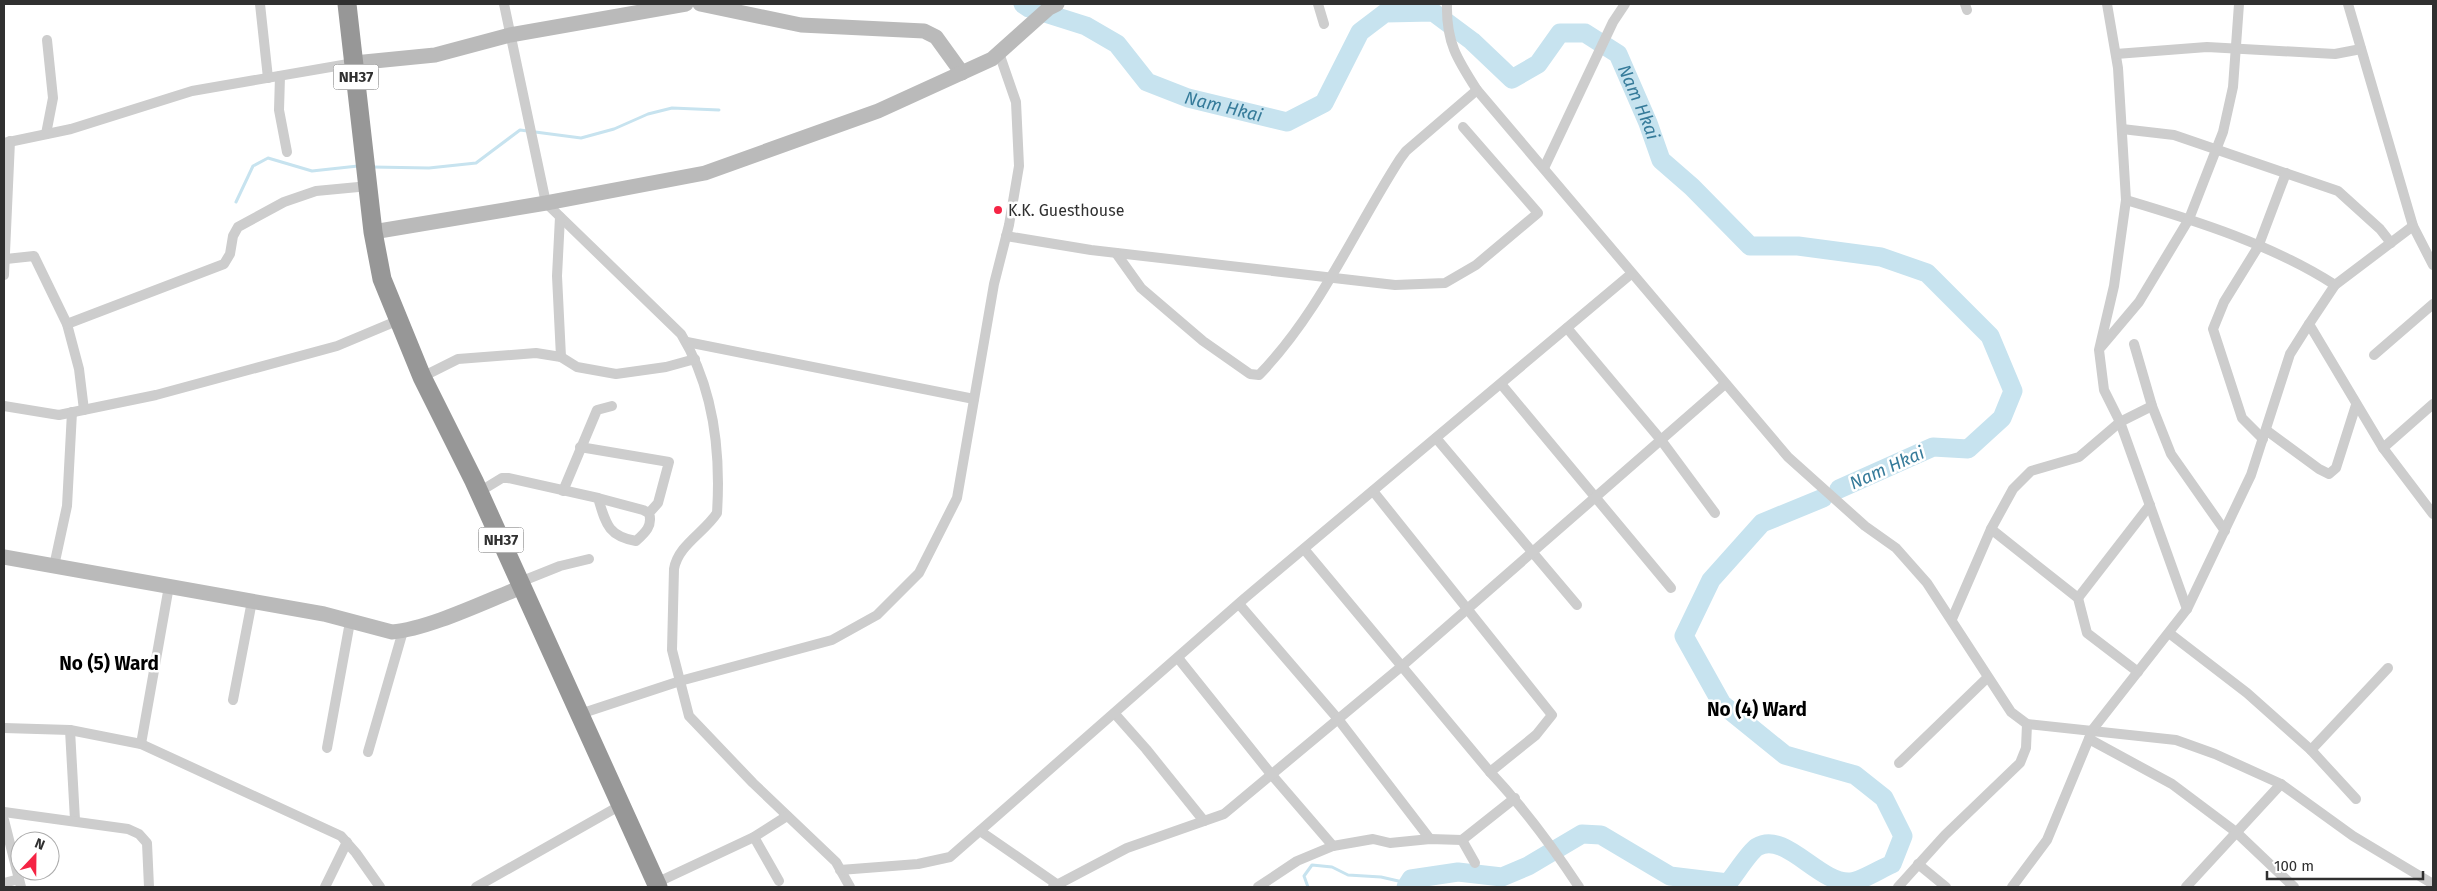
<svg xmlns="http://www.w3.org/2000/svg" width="2437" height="891" viewBox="0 0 2437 891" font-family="'Fira Sans',sans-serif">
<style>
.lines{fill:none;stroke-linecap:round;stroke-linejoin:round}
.stream{stroke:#c7e3ef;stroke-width:3}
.river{stroke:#c7e3ef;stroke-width:19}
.street{stroke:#cdcdcd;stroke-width:10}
.secondary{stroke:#bababa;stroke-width:15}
.highway{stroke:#979797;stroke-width:19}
.poi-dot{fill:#f52444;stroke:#fff;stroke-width:2}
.labels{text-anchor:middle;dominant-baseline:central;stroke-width:5;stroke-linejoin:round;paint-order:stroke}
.shield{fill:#fff;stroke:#6e6e6e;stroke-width:1}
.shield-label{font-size:15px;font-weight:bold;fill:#303030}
.poi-label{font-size:16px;fill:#303030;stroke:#fff;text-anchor:start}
.water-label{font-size:18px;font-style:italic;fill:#367b9a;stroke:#fff}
.quarter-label{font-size:19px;font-weight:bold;fill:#000;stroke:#fff}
</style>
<rect width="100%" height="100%" fill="#fff"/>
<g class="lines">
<g class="stream">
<polyline points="372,167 429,168 476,163 520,130 581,138 614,129 648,114 672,108 719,110"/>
<polyline points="236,202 253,166 268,158 312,171 358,166"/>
<polyline points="1308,887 1304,876 1312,865 1332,867 1348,875 1381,877 1407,883"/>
</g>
<g class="river">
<path id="s1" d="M1023,4L1029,8L1086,26L1117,44L1147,82L1188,98L1287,122L1324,103L1360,32L1385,13L1433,12L1472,41L1512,79L1538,64L1560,33H1585L1618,54L1648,123L1661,160L1692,187L1750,246H1798L1881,257L1927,273L1990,336L2013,391L2002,418L1968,449L1933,447L1839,489"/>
<path d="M1406,887L1411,879L1458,872L1502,877L1528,866L1582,834L1601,835L1670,876L1728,883C1735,875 1749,852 1757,847C1785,830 1819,884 1850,882C1860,882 1882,868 1892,864L1903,836L1884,798L1855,775L1785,755L1722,704L1684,636L1711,580L1762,523L1823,498"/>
</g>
<g class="street">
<polyline points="260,4 268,78"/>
<path d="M504,4L546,203L681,334C714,388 721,451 717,513C704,533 678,545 674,569L672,650L689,716L753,783L836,862L850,887"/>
<polyline points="1318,4 1324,24"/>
<path d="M1447,4C1446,42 1457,59 1477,90L1788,457L1865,526L1896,548L1927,583L2011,712L2027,724L2176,740L2215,754L2281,784L2353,836L2433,884"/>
<polyline points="1965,4 1967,10"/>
<polyline points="2107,4 2118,68 2126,200 2114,286 2099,350 2104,390 2120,422 2187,609"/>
<polyline points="2348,4 2413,226 2433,265"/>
<polyline points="2116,54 2207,47 2335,54 2361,49"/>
<polyline points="280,76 279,110 287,152"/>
<polyline points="2122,129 2174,135 2338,191 2380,229 2391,243"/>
<polyline points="46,134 53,98 47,40"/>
<polyline points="4,143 71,129 192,91 354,63"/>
<polyline points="1544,168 1613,22 1625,4"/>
<path d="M2126,200C2197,221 2273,245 2335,285"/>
<polyline points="560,217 557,276 561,357"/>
<polyline points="1006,236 1091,250 1395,285 1445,283 1476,265 1538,213 1463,127"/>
<path d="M1116,253L1141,288L1203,341L1250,374L1259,375C1320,312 1353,232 1400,159L1406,151L1477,90"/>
<polyline points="6,259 34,256 67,324 79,369 84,410"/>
<polyline points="4,275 10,141"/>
<polyline points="67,324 224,264 230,254 233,236 238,227 284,202 316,191 369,186"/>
<polyline points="2309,324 2383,448 2433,514"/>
<polyline points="1567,328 1661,440 1715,513"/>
<polyline points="687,342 974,399"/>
<polyline points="2134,344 2152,406 2171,454 2225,531"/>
<polyline points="2101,347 2139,302 2189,219 2223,132 2233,87 2239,4"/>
<polyline points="2374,355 2433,304"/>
<polyline points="422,377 458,359 536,353 561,357 577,367 616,374 666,367 695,359"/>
<polyline points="1501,384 1671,588"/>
<polyline points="4,406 59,415 156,395 337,346 399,320"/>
<polyline points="2266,430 2319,469 2329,474 2336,468 2356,405"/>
<polyline points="1436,438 1577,605"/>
<polyline points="2263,439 2242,418 2213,329 2224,302 2258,247 2286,173"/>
<polyline points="2383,448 2433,404"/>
<polyline points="563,491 597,410 612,406"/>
<polyline points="1373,491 1552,715 1536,735 1490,772"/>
<path d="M479,492L502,478H508L598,498C606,524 608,536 636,541C645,533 653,526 649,513L658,503L669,462L580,447"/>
<polyline points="598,498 643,510 649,513"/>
<polyline points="1991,529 2078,598 2087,633 2138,672"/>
<path d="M1304,549L1490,772C1524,808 1552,846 1579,887"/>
<polyline points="54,566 67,506 72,412"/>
<polyline points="520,582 560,566 589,559"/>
<polyline points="2078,598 2150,505"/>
<polyline points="1239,604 1338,719 1430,839"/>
<polyline points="1952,619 1991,529 2013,489 2031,471 2079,457 2120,422 2152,406"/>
<polyline points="2169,633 2247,693 2311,750 2356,799"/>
<polyline points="1178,658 1271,774 1333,846"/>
<polyline points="233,700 252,601"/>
<polyline points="580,714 680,681 832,640 877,615 919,573 957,498 994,284 1009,225 1019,166 1016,102 999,53"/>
<polyline points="1115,714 1146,749 1204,821"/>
<polyline points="4,728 70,730 141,744 341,836 356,853 380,887"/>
<polyline points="70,730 75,820"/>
<polyline points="2089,739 2172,784 2236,832 2294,887"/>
<polyline points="141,744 169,586"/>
<polyline points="327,748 350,622"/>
<polyline points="2311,750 2388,668"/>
<polyline points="368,752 403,631"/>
<polyline points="1899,763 1987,678"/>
<polyline points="4,812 128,829 139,834 147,843 149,887"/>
<polyline points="4,820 21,887"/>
<polyline points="980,831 1061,887"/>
<polyline points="754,837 779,881"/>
<polyline points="1462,840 1475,863"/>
<polyline points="1918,864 1946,887"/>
<polyline points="840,870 918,864 950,857 1245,598 1631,274"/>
<polyline points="4,883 19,879"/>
<polyline points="656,883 754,837 787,816"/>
<polyline points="325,887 347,842"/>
<polyline points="476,887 621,805"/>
<polyline points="1053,887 1127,848 1224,814 1402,666 1725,384"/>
<polyline points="1258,887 1297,861 1333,846 1373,839 1390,843 1430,839 1462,840 1515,798"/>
<polyline points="1898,887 1945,835 2020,763 2026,748 2027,724"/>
<polyline points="2012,887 2047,840 2093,729 2187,609 2251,475 2290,354 2309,324 2335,285 2413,226"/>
<polyline points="2186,887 2281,784"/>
</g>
<g class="secondary">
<polyline points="700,4 801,25 924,31 936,37 962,73"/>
<polyline points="354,63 435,55 510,35 686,4"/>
<polyline points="373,232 546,203 705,173 878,111 992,59 1049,8 1057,4"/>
<path d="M4,557L324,614L392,632C429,629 486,601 522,587"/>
</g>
<polyline class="highway" points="347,4 373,232 382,279 422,377 474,481 658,887"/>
</g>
<circle class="poi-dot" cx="998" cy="210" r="5"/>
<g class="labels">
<g class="shield">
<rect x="333.5" y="64.5" width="45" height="25" rx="4"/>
<rect x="478.5" y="527.5" width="45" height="25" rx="4"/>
</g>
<g class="shield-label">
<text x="356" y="77">NH37</text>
<text x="501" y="540">NH37</text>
</g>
<g class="poi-label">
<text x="1008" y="210">K.K. Guesthouse</text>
</g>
<g class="water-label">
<text stroke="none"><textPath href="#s1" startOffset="786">Nam Hkai</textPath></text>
<text stroke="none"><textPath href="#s1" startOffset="232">Nam Hkai</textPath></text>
<text transform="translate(1887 468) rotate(-24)">Nam Hkai</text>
</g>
<g class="quarter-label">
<text x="109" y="663">No (5) Ward</text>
<text x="1757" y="709">No (4) Ward</text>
</g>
</g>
<rect width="2437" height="891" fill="none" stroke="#303030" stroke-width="10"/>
<g transform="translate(35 856) rotate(22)"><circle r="24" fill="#ffffff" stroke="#acacac"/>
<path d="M0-4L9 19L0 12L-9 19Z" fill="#f52444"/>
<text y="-8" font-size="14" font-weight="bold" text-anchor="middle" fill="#303030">N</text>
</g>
<path d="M2267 871v8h156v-8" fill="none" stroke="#303030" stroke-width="2.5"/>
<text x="2274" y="871" font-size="15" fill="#303030" stroke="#ffffff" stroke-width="4" paint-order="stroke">100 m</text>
</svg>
